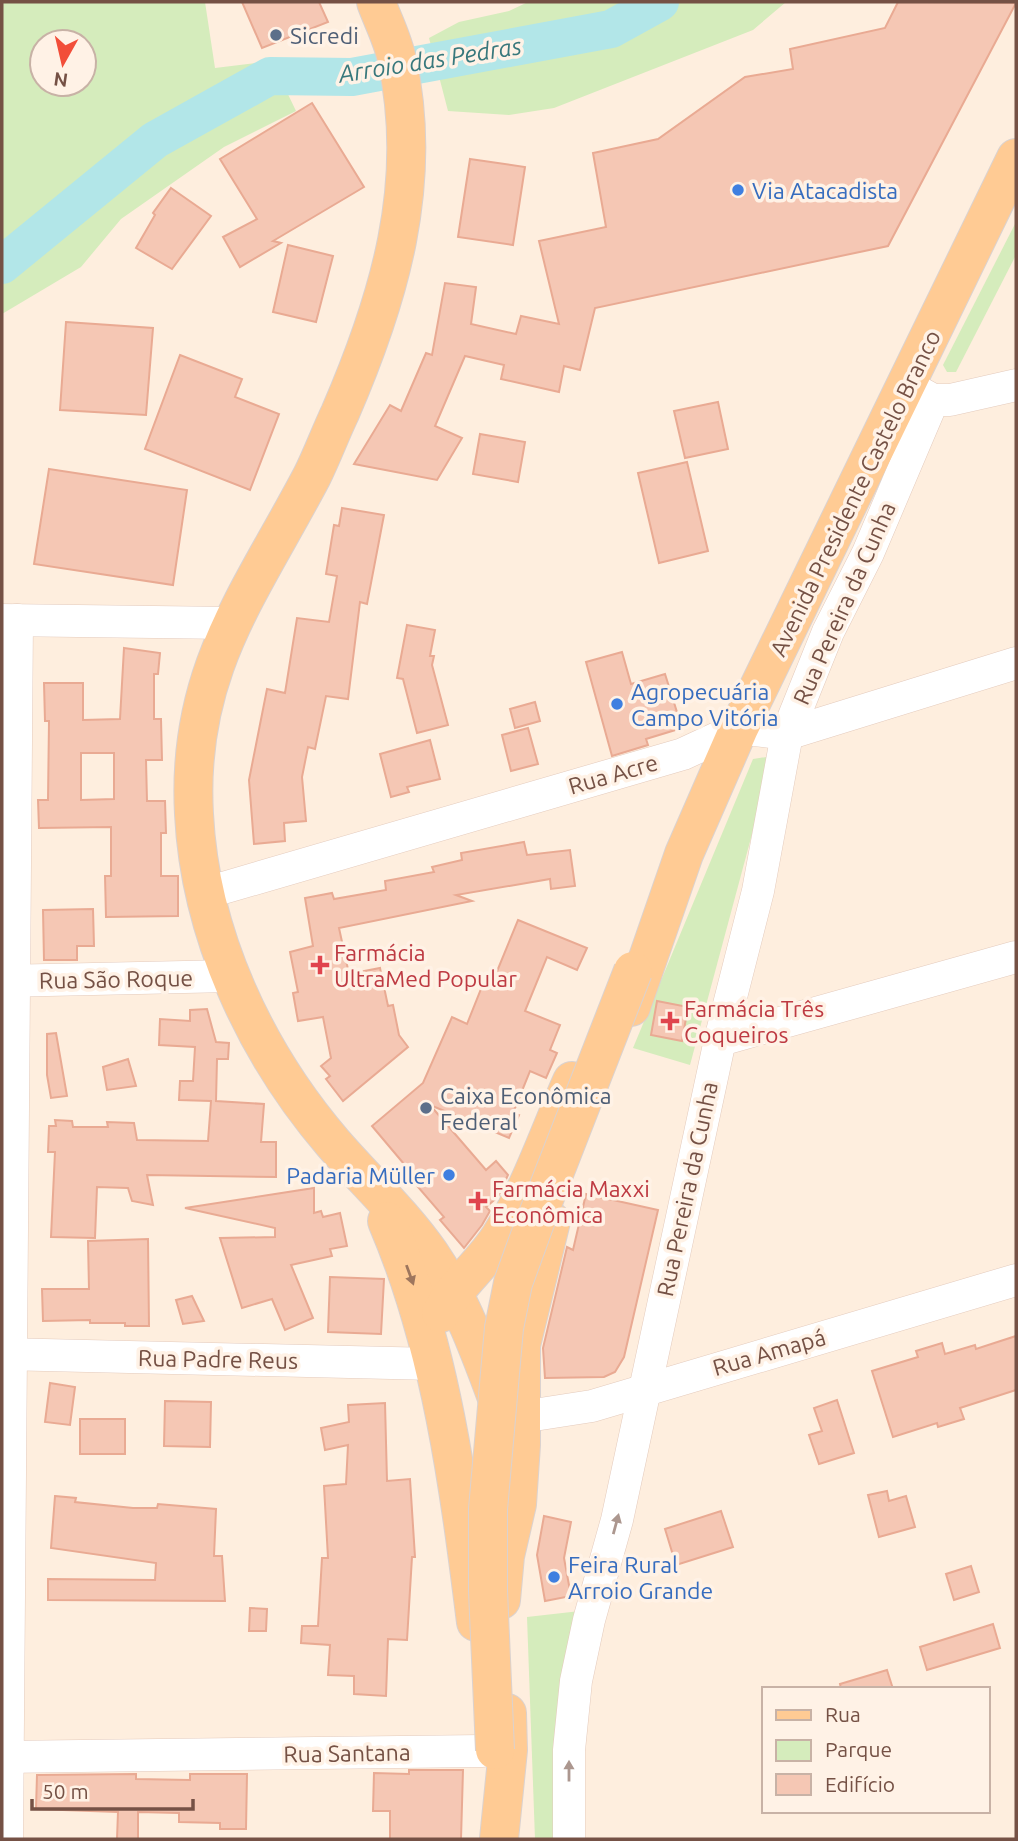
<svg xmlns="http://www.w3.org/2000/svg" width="1018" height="1841" viewBox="0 0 1018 1841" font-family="Ubuntu,sans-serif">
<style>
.green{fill:#d5ecbc;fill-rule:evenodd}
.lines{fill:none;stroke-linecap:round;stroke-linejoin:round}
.river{stroke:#b2e6e8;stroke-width:38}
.building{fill:#f5c7b4;stroke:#e9aa93;stroke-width:2;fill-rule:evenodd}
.minor-casing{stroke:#e4cbbd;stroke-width:33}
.major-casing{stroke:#dbd2cf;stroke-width:40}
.minor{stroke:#fff;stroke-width:32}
.major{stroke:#ffcb94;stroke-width:38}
.major-bridge-casing{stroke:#dbd2cf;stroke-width:40;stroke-linecap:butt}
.major-bridge{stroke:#ffcb94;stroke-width:38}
.oneway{fill:#9e765d}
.oneway2{fill:#ac978f}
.service-dot{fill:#5c6f8a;stroke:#fff2e6;stroke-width:2.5}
.shop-dot{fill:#3f7fe0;stroke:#fff2e6;stroke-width:2.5}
.health-dot{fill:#e0444e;stroke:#fff2e6;stroke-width:2.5}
.labels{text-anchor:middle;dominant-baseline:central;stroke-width:7;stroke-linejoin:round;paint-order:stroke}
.service-label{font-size:23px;fill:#4e5e75;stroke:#fff2e6;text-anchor:start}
.shop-label{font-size:23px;fill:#366cbe;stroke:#fff2e6;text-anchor:start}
.street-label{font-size:23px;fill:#755145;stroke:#fff2e6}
.health-label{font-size:23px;fill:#be3a42;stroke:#fff2e6;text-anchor:start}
.water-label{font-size:24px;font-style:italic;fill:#38787c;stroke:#fff2e6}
</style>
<rect width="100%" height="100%" fill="#feeede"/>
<g class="green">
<path d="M2,2H205L215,68L272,61L296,111L224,147L121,219L81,267L2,314ZM42,42H84V84H42Z"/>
<polygon points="528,2 786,2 753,30 554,108 509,115 448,111 429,38 459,22 509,11"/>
<polygon points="1016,222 1016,255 956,372 947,372 943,365"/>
<polygon points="773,756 690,1065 633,1048 753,759"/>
<polygon points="580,1611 560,1839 535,1839 527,1617"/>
</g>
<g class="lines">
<polyline class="river" points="2,265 155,140 270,76 352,77 611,29 660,2"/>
</g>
<g class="building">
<polygon points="242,2 319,2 328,22 262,48"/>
<polygon points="898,2 1016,3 888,246 595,308 580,370 564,366 559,392 501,379 504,365 465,356 435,426 462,438 437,480 354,464 390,405 401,411 426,353 432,355 445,283 476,287 471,324 516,334 521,316 559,324 539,241 606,227 593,153 658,139 745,77 793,69 790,49 885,28"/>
<polygon points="312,103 364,187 273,241 281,243 240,267 223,237 257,219 220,159"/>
<polygon points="470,159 525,167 513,245 458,237"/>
<polygon points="171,188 211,216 172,269 136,248 155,215 153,213"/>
<polygon points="288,245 333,256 316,322 273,312"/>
<polygon points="66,322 153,328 146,415 60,410"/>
<polygon points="180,355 242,379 235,397 279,414 250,490 145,449"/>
<polygon points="718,402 728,449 685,458 674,411"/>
<polygon points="480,434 525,442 518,482 473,474"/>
<polygon points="687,462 708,551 659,563 638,473"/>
<polygon points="49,469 187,490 173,585 34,564"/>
<polygon points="342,508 384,515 367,604 360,602 348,699 326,696 315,749 308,747 302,777 306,821 284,823 285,841 254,844 249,780 267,689 285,693 297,618 329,622 337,576 326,574 334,525 339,526"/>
<polygon points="407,625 435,630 430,656 434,656 432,665 448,725 417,733 403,679 397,678"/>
<path d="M124,648L160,653L158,674H154V719H161L162,760H146L147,801H165L166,833H161V876H178V916L106,917L105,876H111V827L39,828L38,800H48L49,721H45L44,683H83V720L120,719ZM81,753H114V799L81,800Z"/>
<polygon points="622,652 631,684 665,674 682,728 646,739 648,745 612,756 586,662"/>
<polygon points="535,702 540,721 515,728 510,709"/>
<polygon points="528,728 538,764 511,771 502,735"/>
<polygon points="430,740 440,779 407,787 409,792 391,797 380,754"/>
<polygon points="524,842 527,855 570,850 575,886 551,889 550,879 456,895 472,901 339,928 349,974 380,968 388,1006 393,1005 399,1035 408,1047 343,1101 326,1079 330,1076 321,1066 331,1058 323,1017 298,1021 293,993 298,992 290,952 313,946 305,898 332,893 334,899 386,890 385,881 434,872 432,867 462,860 461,853"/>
<polygon points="93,909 94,946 77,946 77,960 44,960 43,910"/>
<polygon points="518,920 587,948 577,970 547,957 525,1011 560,1025 550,1050 557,1053 546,1078 530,1071 513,1113 519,1115 509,1138 430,1105 486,1170 496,1161 508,1175 498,1197 486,1207 490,1211 482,1225 464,1248 440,1220 444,1217 412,1180 415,1177 372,1126 423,1083 452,1017 467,1024 483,984 491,986"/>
<polygon points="657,1001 688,1007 682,1041 651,1035"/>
<polygon points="207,1009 216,1042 229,1043 228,1059 217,1059 216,1101 264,1104 261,1142 276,1142 276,1177 147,1175 153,1205 132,1201 128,1188 97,1187 95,1238 51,1237 55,1152 48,1152 49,1126 56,1126 55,1120 72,1121 73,1127 108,1127 107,1122 134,1123 137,1140 208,1141 211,1101 179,1100 180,1081 193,1081 195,1047 159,1045 160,1019 190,1021 190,1010"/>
<polygon points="56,1033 67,1096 51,1098 47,1075 47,1034"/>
<polygon points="128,1059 136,1086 107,1090 103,1067"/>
<polygon points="314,1188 314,1213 321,1211 323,1217 340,1213 347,1246 330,1249 332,1256 291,1265 313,1318 285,1330 272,1299 242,1308 220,1238 275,1237 275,1228 185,1208"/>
<polygon points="586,1194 658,1210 624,1357 615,1372 604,1377 545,1378 543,1348 567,1247 573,1250"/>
<polygon points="148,1239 149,1326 125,1326 125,1323 90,1323 90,1320 43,1321 42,1289 89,1289 88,1241"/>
<polygon points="330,1277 384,1279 381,1334 328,1332"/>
<polygon points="192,1296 204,1321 183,1324 176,1300"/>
<polygon points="1016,1336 1016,1390 960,1408 964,1419 938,1427 937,1423 893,1437 872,1371 918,1357 916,1351 942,1343 945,1354 975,1345 976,1349"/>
<polygon points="50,1383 75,1387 70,1425 45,1422"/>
<polygon points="837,1400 854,1453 819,1464 809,1435 822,1431 814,1408"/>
<polygon points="165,1401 211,1402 210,1447 164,1446"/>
<polygon points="385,1403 387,1481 410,1479 415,1557 412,1557 407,1640 388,1639 386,1696 354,1694 354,1676 328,1675 330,1645 301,1643 302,1626 318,1626 322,1558 328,1558 324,1486 346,1484 348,1445 325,1450 321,1428 349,1422 348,1405"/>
<rect x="80" y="1419" width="45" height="35"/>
<polygon points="887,1491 889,1501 906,1496 915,1527 879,1537 868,1495"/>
<polygon points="55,1496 76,1498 75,1502 133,1508 157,1508 158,1504 216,1509 214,1556 222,1556 225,1601 48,1600 48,1579 155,1580 156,1563 51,1548"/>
<polygon points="721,1511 733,1547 676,1565 665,1529"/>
<polygon points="544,1516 571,1522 564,1558 571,1596 545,1601 537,1555"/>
<polygon points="971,1566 979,1592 954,1600 946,1574"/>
<polygon points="250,1608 267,1609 266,1631 249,1631"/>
<polygon points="993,1624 1000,1648 927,1670 920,1647"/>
<polygon points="887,1670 893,1689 841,1689 840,1684"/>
<polygon points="409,1770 463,1770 461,1839 390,1839 390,1811 373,1811 374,1773 409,1774"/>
<polygon points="136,1774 136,1779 190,1780 190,1774 247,1774 246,1829 220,1829 220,1823 179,1822 179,1813 138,1812 138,1839 117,1839 118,1812 36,1809 37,1775"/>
</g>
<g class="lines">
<defs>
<g id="minor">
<polyline points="915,390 933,400 950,400 1016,385"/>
<polyline points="2,620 230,623"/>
<polyline points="206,893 683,754 739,728 787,734 1016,663"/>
<polyline points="2,981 230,976"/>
<polyline points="720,1040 1016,957"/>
<polyline points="2,1354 434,1364"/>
<polyline points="521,1417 592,1406 1016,1280"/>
<polyline points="2,1757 482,1751"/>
<polyline points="7,1839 17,620"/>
<polyline points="569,1839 569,1750 576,1681 589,1620 617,1520 720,1040 758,891 787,734 828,632 868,553 933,400"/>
</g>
<g id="major">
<path d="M376,2C383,21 393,40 397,60C424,184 389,300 340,413C330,434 322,456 312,476C250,594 186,672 194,814C200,934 255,1052 333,1143C365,1180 402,1214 430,1254C461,1299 482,1357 501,1409"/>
<polyline points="631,1007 684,854 739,728 1016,158"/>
<path d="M387,1221C441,1347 459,1486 476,1622"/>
<path d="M441,1313C456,1284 482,1265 500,1237C530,1190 549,1133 572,1081"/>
<polyline points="501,1600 505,1556 517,1504 521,1445 521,1345 551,1221"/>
<polyline points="499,1839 508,1750 507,1713"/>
</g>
</defs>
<use href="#minor" class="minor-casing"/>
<use href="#major" class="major-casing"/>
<use href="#minor" class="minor"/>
<use href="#major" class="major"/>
<defs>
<polyline id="major-bridge" points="495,1750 488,1591 488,1509 504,1328 513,1283 534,1225 633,971"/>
</defs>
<use href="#major-bridge" class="major-bridge-casing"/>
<use href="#major-bridge" class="major-bridge"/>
</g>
<defs><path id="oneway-solid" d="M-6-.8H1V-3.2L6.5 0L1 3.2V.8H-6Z" transform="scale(1.75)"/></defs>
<use class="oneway" href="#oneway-solid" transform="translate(410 1275) rotate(70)"/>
<g class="oneway2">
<use href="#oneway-solid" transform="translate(616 1524) rotate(-75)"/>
<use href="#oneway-solid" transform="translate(569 1771) rotate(-90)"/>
</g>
<g class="service-dot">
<circle cx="276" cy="35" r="7"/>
<circle cx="426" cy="1108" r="7"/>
</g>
<g class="shop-dot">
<circle cx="738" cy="190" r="7"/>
<circle cx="617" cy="704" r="7"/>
<circle cx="449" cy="1175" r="7"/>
<circle cx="554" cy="1577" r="7"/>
</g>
<g class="health-dot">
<path d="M316.5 954.5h7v7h7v7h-7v7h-7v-7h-7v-7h7z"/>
<path d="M666.5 1010.5h7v7h7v7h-7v7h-7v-7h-7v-7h7z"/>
<path d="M474.5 1190.5h7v7h7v7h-7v7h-7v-7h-7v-7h7z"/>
</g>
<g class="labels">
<g class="service-label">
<text x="290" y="35">Sicredi</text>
<text x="440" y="1095">Caixa Econômica<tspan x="440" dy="26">Federal</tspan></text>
</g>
<g class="shop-label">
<text x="752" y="190">Via Atacadista</text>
<text x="631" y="691">Agropecuária<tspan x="631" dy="26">Campo Vitória</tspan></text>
<text x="435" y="1175" text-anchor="end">Padaria Müller</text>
<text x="568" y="1564">Feira Rural<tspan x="568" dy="26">Arroio Grande</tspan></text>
</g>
<g class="street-label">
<text transform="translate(855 493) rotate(-64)">Avenida Presidente Castelo Branco</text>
<text transform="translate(844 603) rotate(-66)">Rua Pereira da Cunha</text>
<text transform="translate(613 774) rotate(-16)">Rua Acre</text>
<text transform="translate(116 979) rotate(-1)">Rua São Roque</text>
<text transform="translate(687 1189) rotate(-78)">Rua Pereira da Cunha</text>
<text transform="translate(769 1352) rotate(-16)">Rua Amapá</text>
<text transform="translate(218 1359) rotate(1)">Rua Padre Reus</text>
<text transform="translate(347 1753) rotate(-1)">Rua Santana</text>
</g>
<g class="health-label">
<text x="334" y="952">Farmácia<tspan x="334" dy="26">UltraMed Popular</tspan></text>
<text x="684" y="1008">Farmácia Três<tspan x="684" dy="26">Coqueiros</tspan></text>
<text x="492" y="1188">Farmácia Maxxi<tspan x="492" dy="26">Econômica</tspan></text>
</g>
<g class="water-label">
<text transform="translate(430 60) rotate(-9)">Arroio das Pedras</text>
</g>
</g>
<rect width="1018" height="1841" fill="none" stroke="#755145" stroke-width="7"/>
<rect x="762" y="1687" width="228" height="126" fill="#fff2e6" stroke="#c8b2a6" stroke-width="2"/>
<rect x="776" y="1710" width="35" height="10" fill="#ffcb94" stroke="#c8b2a6" stroke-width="2"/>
<text x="825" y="1722" font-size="21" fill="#755145">Rua</text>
<rect x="776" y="1740" width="35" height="21" fill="#d5ecbc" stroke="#c8b2a6" stroke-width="2"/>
<text x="825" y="1757" font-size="21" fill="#755145">Parque</text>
<rect x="776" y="1774" width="35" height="21" fill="#f5c7b4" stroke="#c8b2a6" stroke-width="2"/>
<text x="825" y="1792" font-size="21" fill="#755145">Edifício</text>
<g transform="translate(63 63) rotate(188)"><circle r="33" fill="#fff2e6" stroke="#c8b2a6" stroke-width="2"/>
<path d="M0-5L12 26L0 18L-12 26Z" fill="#f24e39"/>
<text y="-10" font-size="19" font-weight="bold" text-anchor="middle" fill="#755145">N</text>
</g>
<path d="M32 1799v10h161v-10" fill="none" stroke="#755145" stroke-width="3.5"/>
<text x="42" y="1799" font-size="21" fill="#755145" stroke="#fff2e6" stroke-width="5" paint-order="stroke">50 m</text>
</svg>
